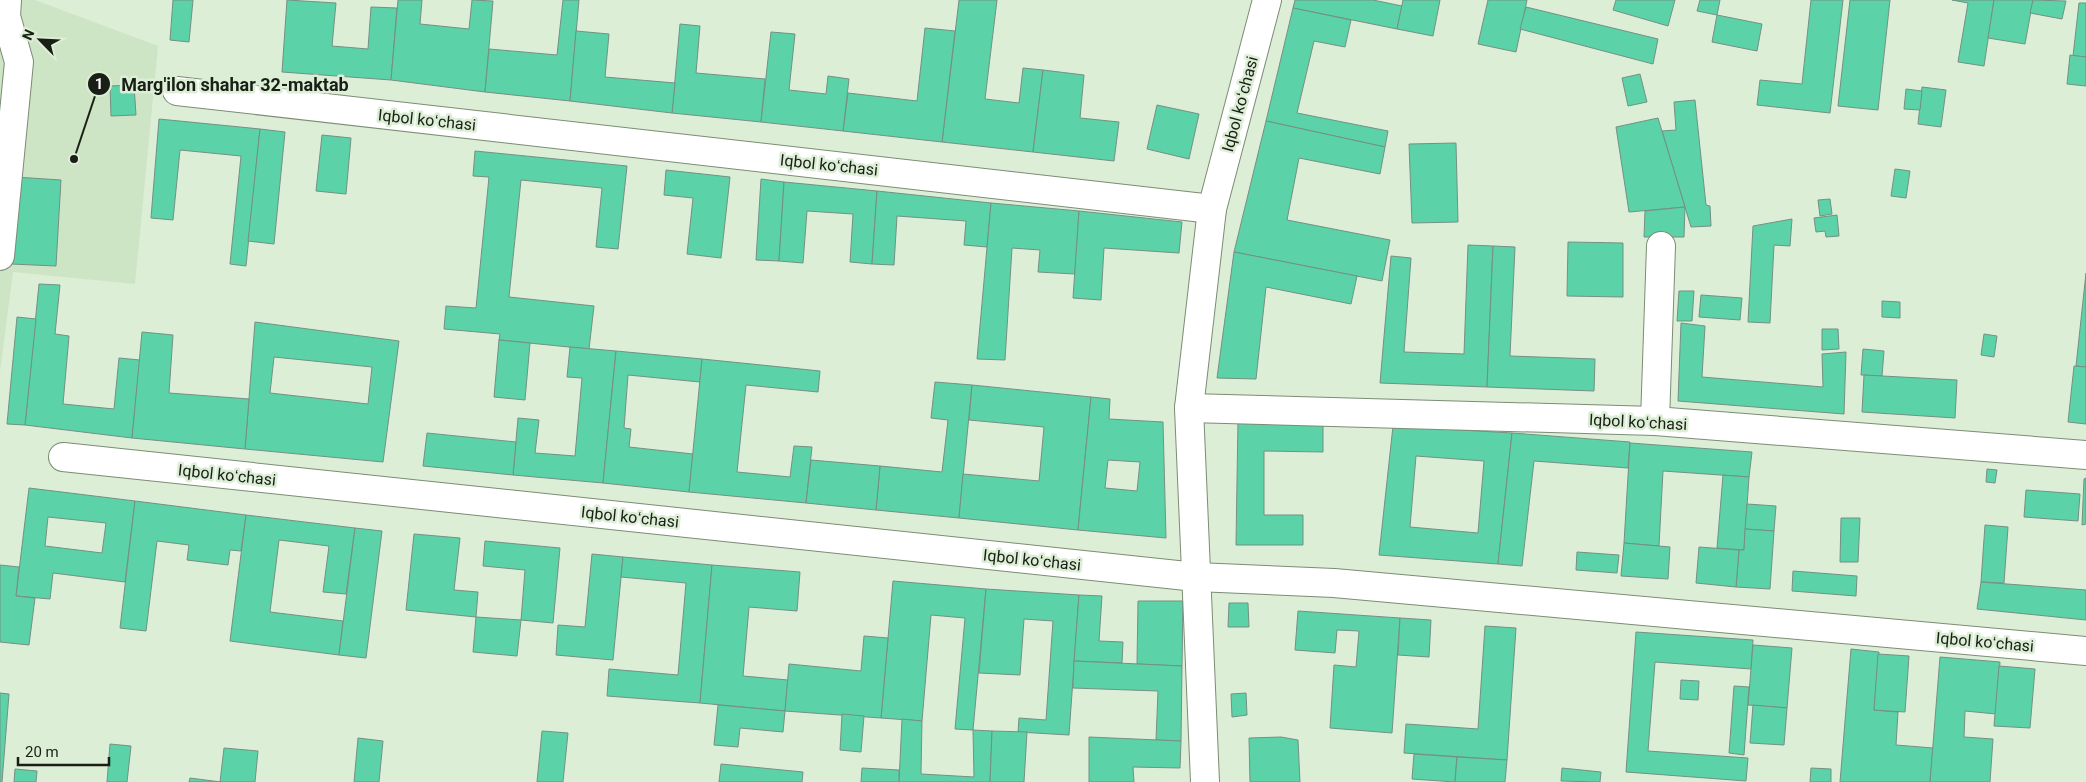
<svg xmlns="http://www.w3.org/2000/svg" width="2086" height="782" viewBox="0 0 2086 782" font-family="Roboto,sans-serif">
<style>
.built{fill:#cee5c5}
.building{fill:#5bd2a8;stroke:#739184;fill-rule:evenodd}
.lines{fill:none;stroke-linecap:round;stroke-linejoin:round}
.minor-casing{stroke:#7c8c75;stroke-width:30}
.minor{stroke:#fff;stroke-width:28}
.labels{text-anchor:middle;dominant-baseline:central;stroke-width:5;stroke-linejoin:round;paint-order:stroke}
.street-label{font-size:16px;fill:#191f16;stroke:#dceed5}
.leader{fill:none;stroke:#191f16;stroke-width:2}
.callout-dot{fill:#191f16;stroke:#dceed5;stroke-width:2}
.mark-label{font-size:15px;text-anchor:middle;font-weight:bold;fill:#fff}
.callout-label{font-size:18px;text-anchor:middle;font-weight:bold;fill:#191f16;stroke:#dceed5;stroke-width:5;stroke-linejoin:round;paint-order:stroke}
</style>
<rect width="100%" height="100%" fill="#dceed5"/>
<polygon class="built" points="0,0 35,0 158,46 135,284 13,272 0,372"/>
<g class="building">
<polygon points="173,0 193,0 189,42 170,40"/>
<polygon points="287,0 336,3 332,46 368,49 371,7 397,8 391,80 282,72"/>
<polygon points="398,0 422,0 420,24 469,29 472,0 493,1 485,92 391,80"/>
<polygon points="563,0 579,0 570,101 485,92 489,49 557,55"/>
<polygon points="959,0 997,0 985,99 1019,103 1023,68 1043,70 1033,152 942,142"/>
<polygon points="1295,0 1373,0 1402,6 1397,29 1293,8"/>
<polygon points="1403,0 1440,0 1433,36 1397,29"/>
<polygon points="1488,0 1527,0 1516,52 1478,44"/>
<polygon points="1616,0 1675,0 1668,26 1613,10"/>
<polygon points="1700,0 1720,0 1717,15 1697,11"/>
<polygon points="1811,0 1843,0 1830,113 1757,105 1760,80 1802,84"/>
<polygon points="1850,0 1890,0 1878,110 1838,106"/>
<polygon points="1952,0 1994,0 1984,66 1958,62 1968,3"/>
<polygon points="1994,0 2033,0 2025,44 1988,38"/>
<polygon points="2033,0 2066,1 2062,19 2030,13"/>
<polygon points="2079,3 2086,3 2086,57 2073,56"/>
<polygon points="1526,7 1658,39 1653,64 1520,29"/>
<polygon points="1293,8 1351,20 1345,47 1314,41 1297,113 1388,131 1385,147 1266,121"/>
<polygon points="1717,15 1762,24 1757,51 1712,42"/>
<polygon points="680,24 700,26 696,73 765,79 761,122 672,113"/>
<polygon points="925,28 955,31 942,142 843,131 848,93 917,101"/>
<polygon points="576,31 609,34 605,77 675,83 672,113 570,101"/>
<polygon points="771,32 795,34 789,90 826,94 828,76 849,79 843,131 761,122"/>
<polygon points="2070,55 2086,57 2086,86 2067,84"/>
<polygon points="1043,70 1084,75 1080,118 1119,122 1114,161 1033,152"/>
<polygon points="1640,74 1647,102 1628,106 1622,78"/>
<polygon points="134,85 136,115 111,116 110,86"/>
<polygon points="1922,87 1946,90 1941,127 1918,124"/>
<polygon points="1906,89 1922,91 1920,110 1904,109"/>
<polygon points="1695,100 1706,205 1710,206 1711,226 1691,227 1662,131 1676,130 1674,102"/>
<polygon points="1157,105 1199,114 1189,159 1147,149"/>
<polygon points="1658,118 1685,207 1629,212 1616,127"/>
<polygon points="159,119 260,129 246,266 230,264 241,156 180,150 173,220 151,218"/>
<polygon points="1266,121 1385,147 1380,174 1299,158 1287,220 1390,240 1382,281 1234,252"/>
<polygon points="260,129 285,132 274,244 248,241"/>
<polygon points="322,135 351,138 346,194 316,191"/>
<polygon points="1456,143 1458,222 1412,223 1409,144"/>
<polygon points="475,151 627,166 618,249 596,247 602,188 521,180 509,297 594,306 589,349 499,340 500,334 444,329 446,306 476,308 489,177 473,176"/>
<polygon points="1895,169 1910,171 1906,198 1891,196"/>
<polygon points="666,170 730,177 721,258 687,254 693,198 664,195"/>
<polygon points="15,177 61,180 56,266 11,264"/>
<polygon points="761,179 784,182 779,261 756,260"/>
<polygon points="784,182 877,191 872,264 850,262 853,214 807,211 803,263 779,261"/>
<polygon points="877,191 991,203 987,247 964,245 966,221 897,216 894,265 872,264"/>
<polygon points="1830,199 1832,214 1820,216 1818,200"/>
<polygon points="991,203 1079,211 1075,274 1038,272 1040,250 1012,248 1005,360 977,359"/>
<polygon points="1685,207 1684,237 1644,237 1645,211"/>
<polygon points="1079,211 1182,222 1179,253 1104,248 1101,300 1073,298"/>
<polygon points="1837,215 1839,236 1826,237 1825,231 1816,232 1814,218"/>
<polygon points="1792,219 1790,246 1774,245 1770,323 1748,322 1753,226"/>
<polygon points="1568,242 1623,243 1623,297 1567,296"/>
<polygon points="1468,245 1493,246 1487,387 1380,383 1391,256 1411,258 1404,352 1464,354"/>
<polygon points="1493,246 1515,247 1510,356 1595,359 1594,391 1487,387"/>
<polygon points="1234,252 1357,276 1351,304 1266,287 1256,379 1217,378"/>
<polygon points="2086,273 2086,367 2076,366"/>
<polygon points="39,284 60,285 55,334 69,336 63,404 114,409 119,358 140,360 132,438 25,425"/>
<polygon points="1679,291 1694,291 1692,321 1677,321"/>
<polygon points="1701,295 1742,298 1740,320 1699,317"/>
<polygon points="1882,301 1900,302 1900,318 1882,317"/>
<polygon points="17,317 36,319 25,425 7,424"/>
<path d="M255,322L399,341L383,462L245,449ZM274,357L372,367L368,404L270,393Z"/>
<polygon points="1681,323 1705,326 1702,377 1823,387 1822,354 1846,352 1844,414 1678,401"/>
<polygon points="1822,329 1838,329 1839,349 1822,350"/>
<polygon points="142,332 173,335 169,393 249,399 245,449 132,438"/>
<polygon points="1984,334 1997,336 1994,357 1981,355"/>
<polygon points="499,340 530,343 525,400 494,397"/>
<polygon points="570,347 616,351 603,483 513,475 518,418 539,420 535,453 575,456 582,378 567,377"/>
<polygon points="1863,349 1884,351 1882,376 1861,375"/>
<polygon points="616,351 702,359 700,382 628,375 624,428 631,429 629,447 693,454 689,492 603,483"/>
<polygon points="702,359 820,371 818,392 746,385 737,472 790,477 794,446 812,447 806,503 689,492"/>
<polygon points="2074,366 2086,367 2086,424 2068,422"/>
<polygon points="1864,375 1957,380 1955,418 1862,412"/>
<polygon points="935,382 972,385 959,518 876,510 880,466 942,472 948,420 931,418"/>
<polygon points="972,385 1091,397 1078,530 959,518 963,474 1039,481 1044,427 969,420"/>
<path d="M1091,397L1110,399L1109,419L1163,422L1166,538L1078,530ZM1108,460L1140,462L1137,491L1105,488Z"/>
<polygon points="1238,420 1323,420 1323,452 1264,451 1264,515 1303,515 1303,545 1236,545"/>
<path d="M1393,426L1512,433L1498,564L1379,555ZM1416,456L1484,461L1478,533L1410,527Z"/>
<polygon points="427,433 516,442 513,475 423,466"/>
<polygon points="1512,433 1630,442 1628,468 1534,461 1522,566 1498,564"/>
<polygon points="1630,443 1752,452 1749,477 1663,471 1659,546 1624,543"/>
<polygon points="811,460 880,466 876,510 806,503"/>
<polygon points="1987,469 1997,470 1995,483 1986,482"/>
<polygon points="1723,475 1749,477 1744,550 1717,548"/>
<polygon points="2086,478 2086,524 2082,525 2084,479"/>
<path d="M29,488L135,501L125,582L53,573L50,599L16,596ZM48,517L106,523L102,553L45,546Z"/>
<polygon points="2026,490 2080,494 2078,521 2024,517"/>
<polygon points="135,501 246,515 241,551 230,550 228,565 187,560 189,545 157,541 146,631 120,628"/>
<polygon points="1747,504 1776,506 1774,531 1745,529"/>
<polygon points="246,515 355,528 346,594 323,592 329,546 279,540 270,612 343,621 339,655 230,641"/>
<polygon points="1841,518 1860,518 1858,562 1840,562"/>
<polygon points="1985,525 2008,527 2004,583 1981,582"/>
<polygon points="355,528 382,531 366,658 339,655"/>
<polygon points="1745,529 1774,531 1770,589 1736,587 1739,550 1744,550"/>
<polygon points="414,534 460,538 454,590 478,592 476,617 406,610"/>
<polygon points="485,541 560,548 553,623 521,620 525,570 483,566"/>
<polygon points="1624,543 1670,547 1668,579 1621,576"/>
<polygon points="1699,547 1739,550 1736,587 1696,583"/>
<polygon points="1577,552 1619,555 1617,573 1576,570"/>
<polygon points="592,554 623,557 613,660 556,655 558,625 585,627"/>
<polygon points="623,557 712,565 700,703 607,696 609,669 678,675 686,583 621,577"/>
<polygon points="0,565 19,567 16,596 35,598 29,645 0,642"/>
<polygon points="712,565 800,572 797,611 749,607 743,676 788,680 785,711 700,703"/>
<polygon points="1793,571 1857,576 1856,596 1792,591"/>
<polygon points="893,581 986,589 973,730 955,729 965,618 931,615 922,721 881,718"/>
<polygon points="1981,582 2086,590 2086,620 1977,609"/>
<polygon points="986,589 1079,595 1069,735 1018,732 1019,718 1046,720 1053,621 1024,619 1020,675 979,673"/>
<polygon points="1079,595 1102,596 1099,641 1123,642 1122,663 1074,661"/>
<polygon points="1138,601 1183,601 1182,666 1137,664"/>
<polygon points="1229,603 1248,603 1249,627 1228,627"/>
<polygon points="1298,611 1400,618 1392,733 1330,728 1334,665 1356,667 1359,631 1337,630 1335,653 1295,650"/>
<polygon points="476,617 521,620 517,656 473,652"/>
<polygon points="1400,618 1431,620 1429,657 1398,655"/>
<polygon points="1485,626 1516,628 1507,760 1404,753 1406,724 1478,729"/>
<polygon points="1636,632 1753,640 1751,669 1655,662 1648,751 1748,758 1746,781 1626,772"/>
<polygon points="864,636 888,638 881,718 785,711 789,664 861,671"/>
<polygon points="1753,645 1792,648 1787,708 1748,705"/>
<polygon points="1851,649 1879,652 1874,710 1898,712 1896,745 1933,748 1930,782 1840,782"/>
<polygon points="1878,654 1909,656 1905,712 1874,710"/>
<polygon points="1940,657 2000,662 1996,714 1965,711 1964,737 1993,739 1990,782 1930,782"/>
<polygon points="1074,661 1182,666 1181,741 1156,740 1158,691 1073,688"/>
<polygon points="1999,666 2035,669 2030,728 1994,726"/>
<polygon points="1681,680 1699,681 1698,700 1680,699"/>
<polygon points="1734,686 1749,687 1744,755 1729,753"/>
<polygon points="0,693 9,694 2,782 0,782"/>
<polygon points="1246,693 1247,715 1232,717 1231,694"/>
<polygon points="718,705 785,711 783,732 740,728 738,747 714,745"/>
<polygon points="1753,705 1787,708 1784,745 1750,743"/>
<polygon points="842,714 864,716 861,752 840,750"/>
<polygon points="902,719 922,721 921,774 974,777 973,730 992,731 990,782 899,782"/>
<polygon points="542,731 568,733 563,782 537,782"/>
<polygon points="992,731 1027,732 1024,782 990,782"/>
<polygon points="1089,737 1181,741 1180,768 1133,767 1134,782 1089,782"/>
<polygon points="1281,737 1298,740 1300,782 1250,782 1249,738"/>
<polygon points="358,738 383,741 379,782 354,782"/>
<polygon points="110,744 131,746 127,782 107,782"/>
<polygon points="224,748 258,751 255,782 220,782"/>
<polygon points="1414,754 1457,757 1455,782 1412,779"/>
<polygon points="1457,757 1507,760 1505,782 1455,782"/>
<polygon points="721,764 803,772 802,782 719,782"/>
<polygon points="862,768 899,770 899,782 861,782"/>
<polygon points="1562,768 1601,772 1600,782 1561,781"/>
<polygon points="1811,768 1831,769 1831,782 1810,782"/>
<polygon points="15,769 37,771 36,782 14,782"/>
<polygon points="190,778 221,782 189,782"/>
</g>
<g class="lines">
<defs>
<g id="minor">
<polyline points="177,91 1212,209"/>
<polyline points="0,256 19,62 6,16 7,0"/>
<polyline points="1189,408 1655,421 2086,455"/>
<polyline points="1655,421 1661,246"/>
<polyline points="63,457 1196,577 1334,583 2086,651"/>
<polyline points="1205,782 1189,408 1212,209 1267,0"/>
</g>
</defs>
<use href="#minor" class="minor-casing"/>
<use href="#minor" class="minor"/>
</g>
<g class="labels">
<g class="street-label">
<text transform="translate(1240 104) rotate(-75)">Iqbol koʻchasi</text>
<text transform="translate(427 120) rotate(6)">Iqbol koʻchasi</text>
<text transform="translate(829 165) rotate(6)">Iqbol koʻchasi</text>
<text transform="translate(1638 422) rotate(3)">Iqbol koʻchasi</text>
<text transform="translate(227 475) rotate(6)">Iqbol koʻchasi</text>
<text transform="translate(630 517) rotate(6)">Iqbol koʻchasi</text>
<text transform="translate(1032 560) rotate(6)">Iqbol koʻchasi</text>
<text transform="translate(1985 642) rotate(5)">Iqbol koʻchasi</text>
</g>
</g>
<path class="leader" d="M74 159L99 84"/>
<g class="callout-dot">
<circle cx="74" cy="159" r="5"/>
<circle cx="99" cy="84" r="12"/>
</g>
<g class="mark-label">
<text x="99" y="89">1</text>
</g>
<g class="callout-label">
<text x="235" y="91">Marg'ilon shahar 32-maktab</text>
</g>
<g transform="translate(40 40) rotate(294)" stroke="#dceed5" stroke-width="4" paint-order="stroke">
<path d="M0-4L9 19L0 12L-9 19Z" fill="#191f16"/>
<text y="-8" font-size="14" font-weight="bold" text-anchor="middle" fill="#191f16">N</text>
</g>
<path d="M18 757v8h91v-8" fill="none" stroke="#191f16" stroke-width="2.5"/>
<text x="25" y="757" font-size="15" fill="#191f16" stroke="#dceed5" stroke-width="4" paint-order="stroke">20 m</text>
</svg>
